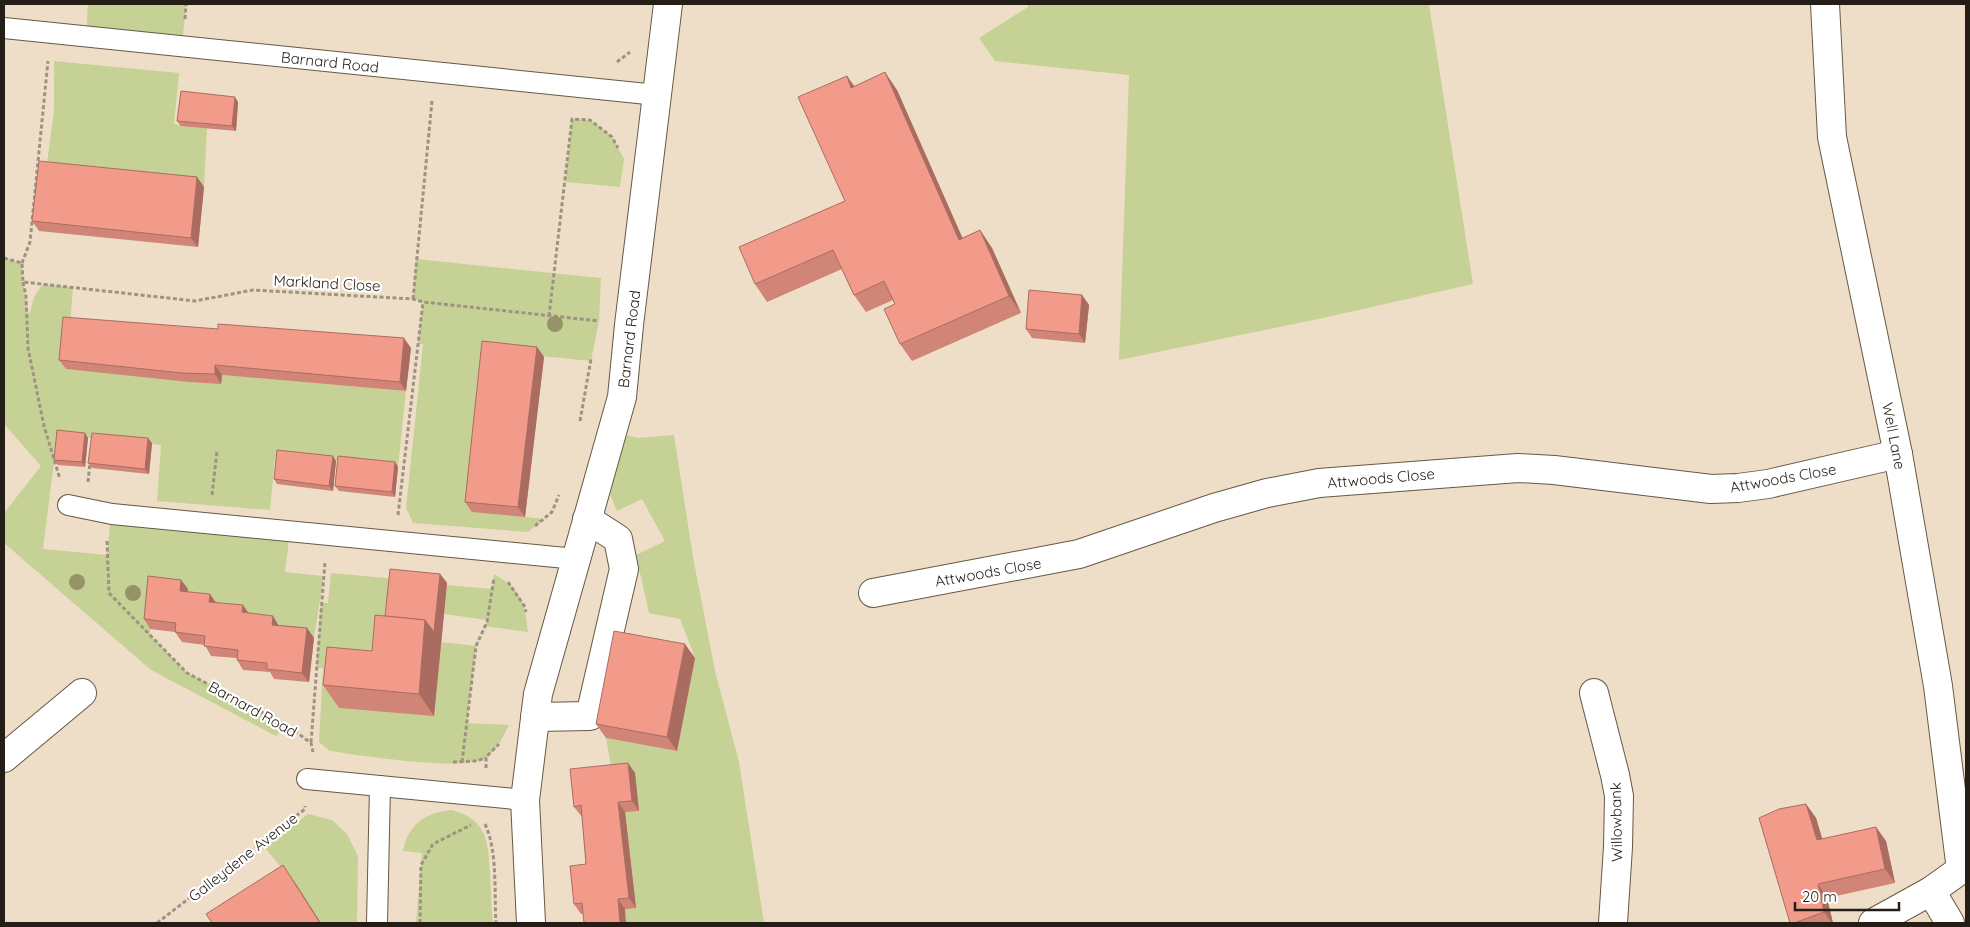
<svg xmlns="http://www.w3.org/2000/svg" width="1970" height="927" viewBox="0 0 1970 927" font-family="Quicksand,sans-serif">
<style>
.green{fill:#c6d295}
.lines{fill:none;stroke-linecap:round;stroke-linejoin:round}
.service-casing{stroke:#665845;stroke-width:22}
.minor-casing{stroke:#665845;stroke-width:30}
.tertiary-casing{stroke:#665845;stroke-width:30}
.path{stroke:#9e9282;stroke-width:3;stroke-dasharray:4 2.5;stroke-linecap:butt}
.service{stroke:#fff;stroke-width:20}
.minor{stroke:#fff;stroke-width:28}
.tertiary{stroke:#fff;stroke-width:28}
.tree{fill:#959367}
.wall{fill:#d18577}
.shaded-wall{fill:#aa6c61}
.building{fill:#f39b8a;stroke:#aa6c61}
.labels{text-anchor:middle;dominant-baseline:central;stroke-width:4.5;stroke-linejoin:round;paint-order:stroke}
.street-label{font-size:15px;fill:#241e16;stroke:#fff}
</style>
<rect width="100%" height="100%" fill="#eedec8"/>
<g class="green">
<polygon points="88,4 186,4 182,47 86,37"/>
<polygon points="1027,4 1429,4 1473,284 1323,318 1119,360 1129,75 995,61 979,38 1028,7"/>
<polygon points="54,61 179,73 174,124 207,128 204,187 46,171 54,111"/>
<polygon points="572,119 590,120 612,137 624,159 620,187 565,182"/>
<polygon points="4,258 22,263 23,282 29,315 35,295 43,284 73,288 70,326 221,384 222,375 406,391 398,467 280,455 275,457 270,510 157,501 161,445 60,435 58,465 54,462 43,549 107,555 110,524 289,540 285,572 324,576 314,638 279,634 186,600 187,589 150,629 150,635 187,673 288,726 276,736 151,670 4,543 4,513 41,466 4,424"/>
<polygon points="416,259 601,278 599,321 591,361 489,351 472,511 544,519 528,532 413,523 406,508 423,344 418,344 423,302 413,299"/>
<polygon points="621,434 638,438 674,435 693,557 715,671 739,762 764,923 626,923 625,909 636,907 606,738 677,751 695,658 680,619 649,613 636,555 665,541 642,499 617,511 610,494"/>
<path d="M331,573L396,579L434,716L441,642L476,646L467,723L509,725C503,736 498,749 487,757C466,773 359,755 330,751L319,742L323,668H316L321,603H328Z"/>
<path d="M494,574C521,590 525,602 528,632L485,626L487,620L444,614L447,585L492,589Z"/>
<path d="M452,810C487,820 488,840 490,873C491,890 491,906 493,923H416L422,853L403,851C408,825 425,812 452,810Z"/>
<polygon points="308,814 332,820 347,834 358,856 357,923 321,923 298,887 265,848"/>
</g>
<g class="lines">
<defs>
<g id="service">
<polyline points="4,28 657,95"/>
<polyline points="68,505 112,514 576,559"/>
<polyline points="307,779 525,800"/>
<polyline points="377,923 380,786"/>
</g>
<g id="minor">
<polyline points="1825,4 1832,137 1898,454 1938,686 1961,870"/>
<polyline points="873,593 1079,554 1214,508 1267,493 1319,483 1518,468 1554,470 1711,489 1738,488 1768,484 1898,454"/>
<polyline points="1594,693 1615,775 1619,796 1618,847 1613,923"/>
<polyline points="535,717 590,716 624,569 618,539 587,519"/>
<polyline points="4,758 82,693"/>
<polyline points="1931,891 1950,923"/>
<polyline points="531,923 525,800 538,694 622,397 629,325 668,4"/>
</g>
<polyline id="tertiary" points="1873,923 1931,891 1966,866"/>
</defs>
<use href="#service" class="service-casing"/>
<use href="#minor" class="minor-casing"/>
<use href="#tertiary" class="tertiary-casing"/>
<g class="path">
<polyline points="185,19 186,4"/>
<polyline points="617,62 630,52"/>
<polyline points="4,258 22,263 23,282 195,301 253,290 413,299 423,302 599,321"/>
<polyline points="22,263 30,242 48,61"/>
<polyline points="23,282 26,296 28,348 44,426 60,479"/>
<polyline points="413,299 432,101"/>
<polyline points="549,316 572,119 590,120 612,137 618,148"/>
<polyline points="580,421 591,359"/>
<polyline points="88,482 90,463"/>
<polyline points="212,495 217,451"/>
<polyline points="398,515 423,302"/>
<polyline points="535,526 552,512 559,495"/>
<polyline points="107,541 109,593 187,673 288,726 311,743 313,752"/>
<polyline points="508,582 525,607 526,612"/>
<polyline points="311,742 325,562"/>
<polyline points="453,762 475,761 486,758"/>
<polyline points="462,762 476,646 487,622 494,578"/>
<polyline points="486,768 486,757 499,744"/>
<path d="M485,824C498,852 494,893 496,923"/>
<polyline points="157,923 305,809 305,806"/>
<polyline points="420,923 421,865 433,844 471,825"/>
</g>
<use href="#service" class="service"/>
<use href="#minor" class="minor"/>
<use href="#tertiary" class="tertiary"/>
</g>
<g class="tree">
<circle cx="555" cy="324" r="8"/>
<circle cx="77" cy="582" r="8"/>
<circle cx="133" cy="593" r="8"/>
</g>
<g class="wall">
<polygon points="847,76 854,86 897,90 962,238 980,230 992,248 1021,313 912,361 900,344 895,304 893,300 866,312 854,295 842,269 767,302 755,284 845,201"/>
<polygon points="238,102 236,131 181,126 177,121"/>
<polygon points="197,177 204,187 198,247 39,231 32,221"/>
<polygon points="1082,295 1089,305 1085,343 1032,338 1026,329"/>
<polygon points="537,347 544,357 525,517 472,512 465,502"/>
<polygon points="411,348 406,391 222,375 221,384 189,382 66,369 59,360"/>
<polygon points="88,438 85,467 58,465 54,460"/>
<polygon points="152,443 149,474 92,468 88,463"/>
<polygon points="336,461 333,491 277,484 274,479"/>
<polygon points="395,462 398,467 395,497 339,491 335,486"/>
<polygon points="440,574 447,583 434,716 339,708 323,685 372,651 385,616"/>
<polygon points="181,580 188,589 187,591 216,602 248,613 279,625 307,628 314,638 309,682 274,679 270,672 243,670 237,660 237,658 211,656 205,645 182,642 175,632 150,629 144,619"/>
<polygon points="695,658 677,751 606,738 596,724"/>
<polygon points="628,763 635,773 639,811 625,812 636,908 581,914 574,904 586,864 582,817 574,807"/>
<polygon points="1806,804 1816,818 1822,839 1886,841 1895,883 1827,898 1833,923 1790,923"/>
</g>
<g class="shaded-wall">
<polygon points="885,72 897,90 971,257 959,240"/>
<polygon points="847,76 859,93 851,88"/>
<polygon points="235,97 238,102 236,131 232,126"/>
<polygon points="197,177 204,187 198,247 191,238"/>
<polygon points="980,230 992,248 1021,313 1009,296"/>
<polygon points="1082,295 1089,305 1085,343 1079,334"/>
<polygon points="404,338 411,348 406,391 400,382"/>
<polygon points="537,347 544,357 525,517 518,507"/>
<polygon points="215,365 222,375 221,384 215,374"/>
<polygon points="85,433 88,438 85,467 82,462"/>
<polygon points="148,438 152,443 149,474 145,469"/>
<polygon points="333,456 336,461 333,491 329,486"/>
<polygon points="395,462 398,467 395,497 392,492"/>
<polygon points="440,574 447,583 434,716 419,694 425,620"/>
<polygon points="181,580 188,589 186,600 180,591"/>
<polygon points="210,594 217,604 209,602"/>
<polygon points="243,605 250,615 242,612"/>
<polygon points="273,616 279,626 272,625"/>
<polygon points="307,628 314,638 309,682 302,673"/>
<polygon points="685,644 695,658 677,751 667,737"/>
<polygon points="628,763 635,773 639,811 632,801"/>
<polygon points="618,802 625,812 636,908 629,898"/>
<polygon points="1806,804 1816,818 1827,854 1817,840"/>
<polygon points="1876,827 1886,841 1895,883 1885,869"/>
<polygon points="283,865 298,887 321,923 320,923"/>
<polygon points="1818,884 1827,898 1833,923 1832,923 1824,912"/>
<polygon points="618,899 625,909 626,923 620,923"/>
</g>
<g class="building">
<polygon points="885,72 959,240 980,230 1009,296 900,344 884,309 895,304 884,281 854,295 833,250 755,284 739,247 845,201 798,97 847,76 851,88"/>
<polygon points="181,91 235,97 232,126 177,121"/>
<polygon points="39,161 197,177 191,238 32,221"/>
<polygon points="1029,290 1082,295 1079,334 1026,329"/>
<polygon points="63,317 218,329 218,324 404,338 400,382 215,365 215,374 182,373 59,360"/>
<polygon points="482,341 537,347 518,507 465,502"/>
<polygon points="57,430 85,433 82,462 54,460"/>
<polygon points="92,433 148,438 145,469 88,463"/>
<polygon points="277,450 333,456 329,486 274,479"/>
<polygon points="338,456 395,462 392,492 335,486"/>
<polygon points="390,569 440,574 434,632 425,620 385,616"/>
<polygon points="148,576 181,580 180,591 210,594 209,602 243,605 242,612 273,616 272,625 307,628 302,673 267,669 267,663 237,660 238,650 204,646 205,636 175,632 176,623 144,619"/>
<polygon points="375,615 425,620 419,694 323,685 327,647 372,651"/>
<polygon points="614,631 685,644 667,737 596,724"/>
<polygon points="628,763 632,801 618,802 629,898 618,899 620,923 584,923 582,903 574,904 570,866 586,864 581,805 574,807 570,769"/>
<polygon points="1806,804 1817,840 1876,827 1885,869 1818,884 1824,912 1794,923 1790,923 1759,818 1779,809"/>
<polygon points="283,865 320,923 212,923 206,914"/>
</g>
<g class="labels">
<g class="street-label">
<text transform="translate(330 62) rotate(6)">Barnard Road</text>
<text transform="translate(327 283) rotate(3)">Markland Close</text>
<text transform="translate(629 339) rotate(-83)">Barnard Road</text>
<text transform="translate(1894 436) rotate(79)">Well Lane</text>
<text transform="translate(1381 478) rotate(-5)">Attwoods Close</text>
<text transform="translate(1783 478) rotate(-10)">Attwoods Close</text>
<text transform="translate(988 572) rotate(-10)">Attwoods Close</text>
<text transform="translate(253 709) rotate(29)">Barnard Road</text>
<text transform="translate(1616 822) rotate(-91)">Willowbank</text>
<text transform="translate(243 857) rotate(-38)">Galleydene Avenue</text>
</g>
</g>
<rect width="1970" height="927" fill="none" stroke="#241e16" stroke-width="10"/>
<path d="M1795 902v8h104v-8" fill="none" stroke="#241e16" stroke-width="2.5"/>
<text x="1802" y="902" font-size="15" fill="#241e16" stroke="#ffffff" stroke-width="4" paint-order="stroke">20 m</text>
</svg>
